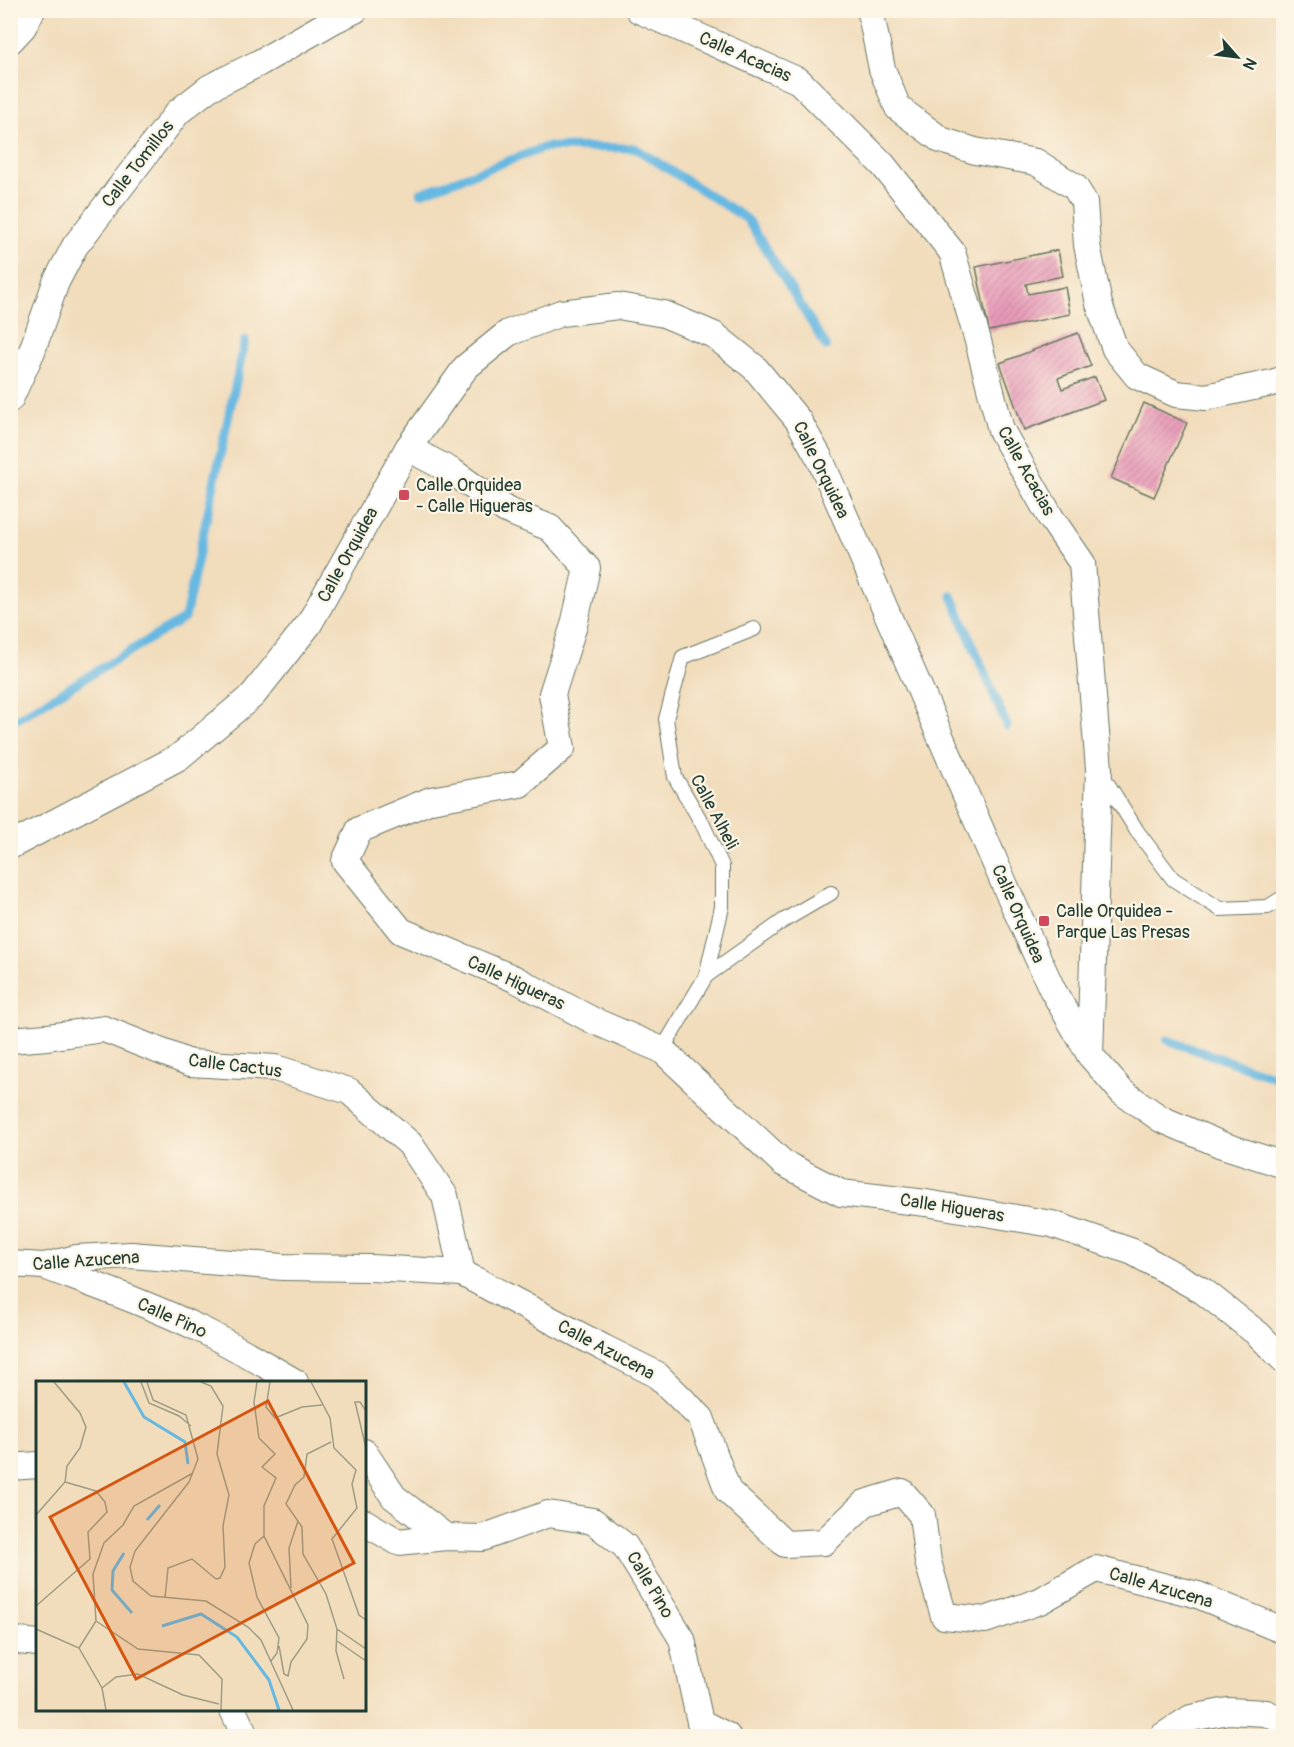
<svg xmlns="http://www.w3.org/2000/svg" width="1294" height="1747" viewBox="0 0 1294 1747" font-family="Pangolin,sans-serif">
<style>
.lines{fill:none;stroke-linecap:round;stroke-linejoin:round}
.stream{stroke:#66b8e1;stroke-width:9}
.building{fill:url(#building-hatch)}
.lane-casing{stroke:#687563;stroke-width:16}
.street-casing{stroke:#687563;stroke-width:28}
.lane{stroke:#fff;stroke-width:14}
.street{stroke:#fff;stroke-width:26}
.poi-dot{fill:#d1495b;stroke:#fcf5e5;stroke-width:2}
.labels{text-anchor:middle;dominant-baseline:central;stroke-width:4.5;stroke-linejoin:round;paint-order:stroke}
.street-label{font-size:18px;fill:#1f3d34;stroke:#fcf5e5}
.poi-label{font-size:18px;fill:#1f3d34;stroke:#fcf5e5;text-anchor:start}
.inset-river{fill:none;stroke:#66b8e1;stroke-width:3}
.inset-road{fill:none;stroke:#9d9c85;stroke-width:1.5}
.view{fill:#d45610;fill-opacity:0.15;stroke:#d45610;stroke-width:3}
.inset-edge{fill:none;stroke:#1f3d34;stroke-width:3}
</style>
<defs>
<pattern id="building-hatch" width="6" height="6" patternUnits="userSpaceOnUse" patternTransform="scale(1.5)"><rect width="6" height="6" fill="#e99bb9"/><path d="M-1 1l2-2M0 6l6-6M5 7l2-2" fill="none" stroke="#bc8097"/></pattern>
</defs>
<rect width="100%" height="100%" fill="#fcf5e5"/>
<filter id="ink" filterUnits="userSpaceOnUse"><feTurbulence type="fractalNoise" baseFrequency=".0167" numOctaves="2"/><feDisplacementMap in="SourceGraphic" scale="12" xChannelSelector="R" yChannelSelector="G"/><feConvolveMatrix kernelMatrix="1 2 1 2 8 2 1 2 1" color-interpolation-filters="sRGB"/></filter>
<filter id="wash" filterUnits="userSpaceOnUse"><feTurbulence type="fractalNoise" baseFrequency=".008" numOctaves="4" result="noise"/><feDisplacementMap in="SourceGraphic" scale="24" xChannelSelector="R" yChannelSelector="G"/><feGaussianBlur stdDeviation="1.35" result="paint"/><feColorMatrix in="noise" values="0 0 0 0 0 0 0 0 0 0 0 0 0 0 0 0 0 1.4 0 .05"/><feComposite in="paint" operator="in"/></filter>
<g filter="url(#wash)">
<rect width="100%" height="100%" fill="#f1dcbb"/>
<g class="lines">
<g class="stream">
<polyline points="421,193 546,147 635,148 747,219 826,346"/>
<polyline points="952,596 1007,726"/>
<polyline points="10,723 185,618 245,340"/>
<polyline points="1167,1040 1284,1080"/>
</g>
</g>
<g id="blocks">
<g class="building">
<polygon points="1058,250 1063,276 1026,284 1028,294 1065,287 1070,314 989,331 976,267"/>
<polygon points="1078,333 1091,366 1058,378 1062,389 1095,377 1104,400 1024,430 1000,363"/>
<polygon points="1144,403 1187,423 1154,497 1111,478"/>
</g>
</g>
</g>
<g filter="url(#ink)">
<use href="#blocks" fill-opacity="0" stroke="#687563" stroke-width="1.5"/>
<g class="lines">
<defs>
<g id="lane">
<polyline points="1101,773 1137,831 1173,879 1220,909 1268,907 1284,897"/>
<polyline points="706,976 783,921 831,893"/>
<polyline points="662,1050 706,976 722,907 722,866 703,825 675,777 666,719 683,657 754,629"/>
</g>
<g id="street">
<polyline points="639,10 799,81 883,165 952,252 978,341 1001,430 1051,518 1082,563 1099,769 1090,1055"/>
<polyline points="870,10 882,69 898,108 941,140 975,151 1036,162 1075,187 1084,202 1087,245 1099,304 1115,349 1137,376 1176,394 1206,397 1272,383 1284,379"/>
<polyline points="10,41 23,27 32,10"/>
<polyline points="10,399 32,351 56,282 75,246 178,112 209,88 259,63 334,20 355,10"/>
<polyline points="408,448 453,472 506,510 550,528 587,568 574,625 552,694 562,748 520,784 431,800 359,830 345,861 401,931 515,979 592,1020 662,1050 783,1163 841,1193 926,1203 1052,1224 1133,1252 1203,1291 1258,1334 1284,1360"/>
<polyline points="10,846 179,757 253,695 309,624 408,448 466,367 508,333 561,313 618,306 664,314 714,335 755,368 798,420 820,459 1007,890 1052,989 1090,1055 1122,1092 1161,1119 1222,1145 1284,1165"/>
<polyline points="10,1040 47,1037 104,1029 190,1063 275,1068 349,1091 410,1144 445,1196 462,1273"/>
<polyline points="10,1264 44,1266 76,1258 131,1255 283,1267 371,1268 462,1273 604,1348 656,1374 701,1418 728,1491 785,1544 824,1542 865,1503 902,1492 922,1515 928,1562 944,1616 985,1620 1040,1601 1096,1569 1198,1595 1284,1631"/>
<path d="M44,1266C97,1286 151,1305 202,1330C234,1346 264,1364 295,1382"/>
<polyline points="364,1452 394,1497 446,1537"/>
<polyline points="10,1467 38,1465"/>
<polyline points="364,1522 398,1542 446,1537 482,1538 548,1514 593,1521 625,1546 682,1639 700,1722 727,1736"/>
<polyline points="10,1640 38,1643"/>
<polyline points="233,1710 245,1736"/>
<polyline points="1163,1736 1191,1718 1228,1711 1266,1713 1284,1721"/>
</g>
</defs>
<use href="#lane" class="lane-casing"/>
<use href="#street" class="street-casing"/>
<use href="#lane" class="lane"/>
<use href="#street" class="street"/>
</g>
</g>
<g class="poi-dot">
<rect x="398" y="489" width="12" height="12" rx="3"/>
<rect x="1038" y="915" width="12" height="12" rx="3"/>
</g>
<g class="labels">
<g class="street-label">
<text transform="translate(745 57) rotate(24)">Calle Acacias</text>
<text transform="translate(138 164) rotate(-52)">Calle Tomillos</text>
<text transform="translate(821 470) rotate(64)">Calle Orquidea</text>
<text transform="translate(1026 471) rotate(61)">Calle Acacias</text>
<text transform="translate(348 555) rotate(-61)">Calle Orquidea</text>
<text transform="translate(714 812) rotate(62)">Calle Alheli</text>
<text transform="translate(1018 914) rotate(66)">Calle Orquidea</text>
<text transform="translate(516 983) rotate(25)">Calle Higueras</text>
<text transform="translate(235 1066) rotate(7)">Calle Cactus</text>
<text transform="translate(952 1208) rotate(9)">Calle Higueras</text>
<text transform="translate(86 1261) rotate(-4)">Calle Azucena</text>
<text transform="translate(172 1318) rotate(24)">Calle Pino</text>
<text transform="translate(606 1350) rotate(28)">Calle Azucena</text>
<text transform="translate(650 1585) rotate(59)">Calle Pino</text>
<text transform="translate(1161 1588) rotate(16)">Calle Azucena</text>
</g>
<g class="poi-label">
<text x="416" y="485">Calle Orquidea<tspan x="416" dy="21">- Calle Higueras</tspan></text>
<text x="1056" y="911">Calle Orquidea -<tspan x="1056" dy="21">Parque Las Presas</tspan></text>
</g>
</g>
<g transform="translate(36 1381)">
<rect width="330" height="330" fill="#f1dcbb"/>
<path class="inset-river" d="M88,1L108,36L149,61L152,83M111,139L124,124M88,172L77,190L76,209L96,232M126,245L165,233L201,256L233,299L243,329"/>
<path class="inset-road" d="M105,1L113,22L143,35L155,45M111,1L117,19L150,34L162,78L153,101L99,170L94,186L97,200L115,215L170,220L212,246L225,259L257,329M221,1L218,21L223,57L239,73L226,86L240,97L228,125V155L272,244L271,258L255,281L252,295L248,293L243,265M234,1L230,26L239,37L266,26L286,24M275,1L294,37L298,67L320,89L316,103L321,127L296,158L323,234L330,239M330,30L324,21H319L330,67M295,61L271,73L268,96L259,104L250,123L266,146L267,173L290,213L301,248L300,270L308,298M0,134L29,101L31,85L44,67L50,46L44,32L18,1M228,155L219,163L213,182L221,216L243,257L241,272L235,280M255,207L253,167L262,140M129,217L132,187L156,178L180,198L184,197L189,186L187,145L193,114L181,73L187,25L175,5L165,1M0,225L54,178L52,151L71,131L69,121L60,110L29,101M60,240L102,268L163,274L186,298L185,329M0,248L43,267L66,307L70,329M301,248L330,268M301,260L330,280M43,267L60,240L57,193L68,162L87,144L98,125L157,92M66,307L80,296L102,293L147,314L183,323"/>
<path class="view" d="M232,20L318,182L100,298L14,136Z"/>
<rect width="330" height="330" class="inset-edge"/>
</g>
<rect width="1294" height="1747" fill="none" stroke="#fcf5e5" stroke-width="36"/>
<g transform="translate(1237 57) rotate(118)" stroke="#fcf5e5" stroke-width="4.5" paint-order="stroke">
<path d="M0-4.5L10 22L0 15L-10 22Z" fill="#1f3d34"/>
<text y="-9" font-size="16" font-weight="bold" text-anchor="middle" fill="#1f3d34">N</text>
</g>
</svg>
